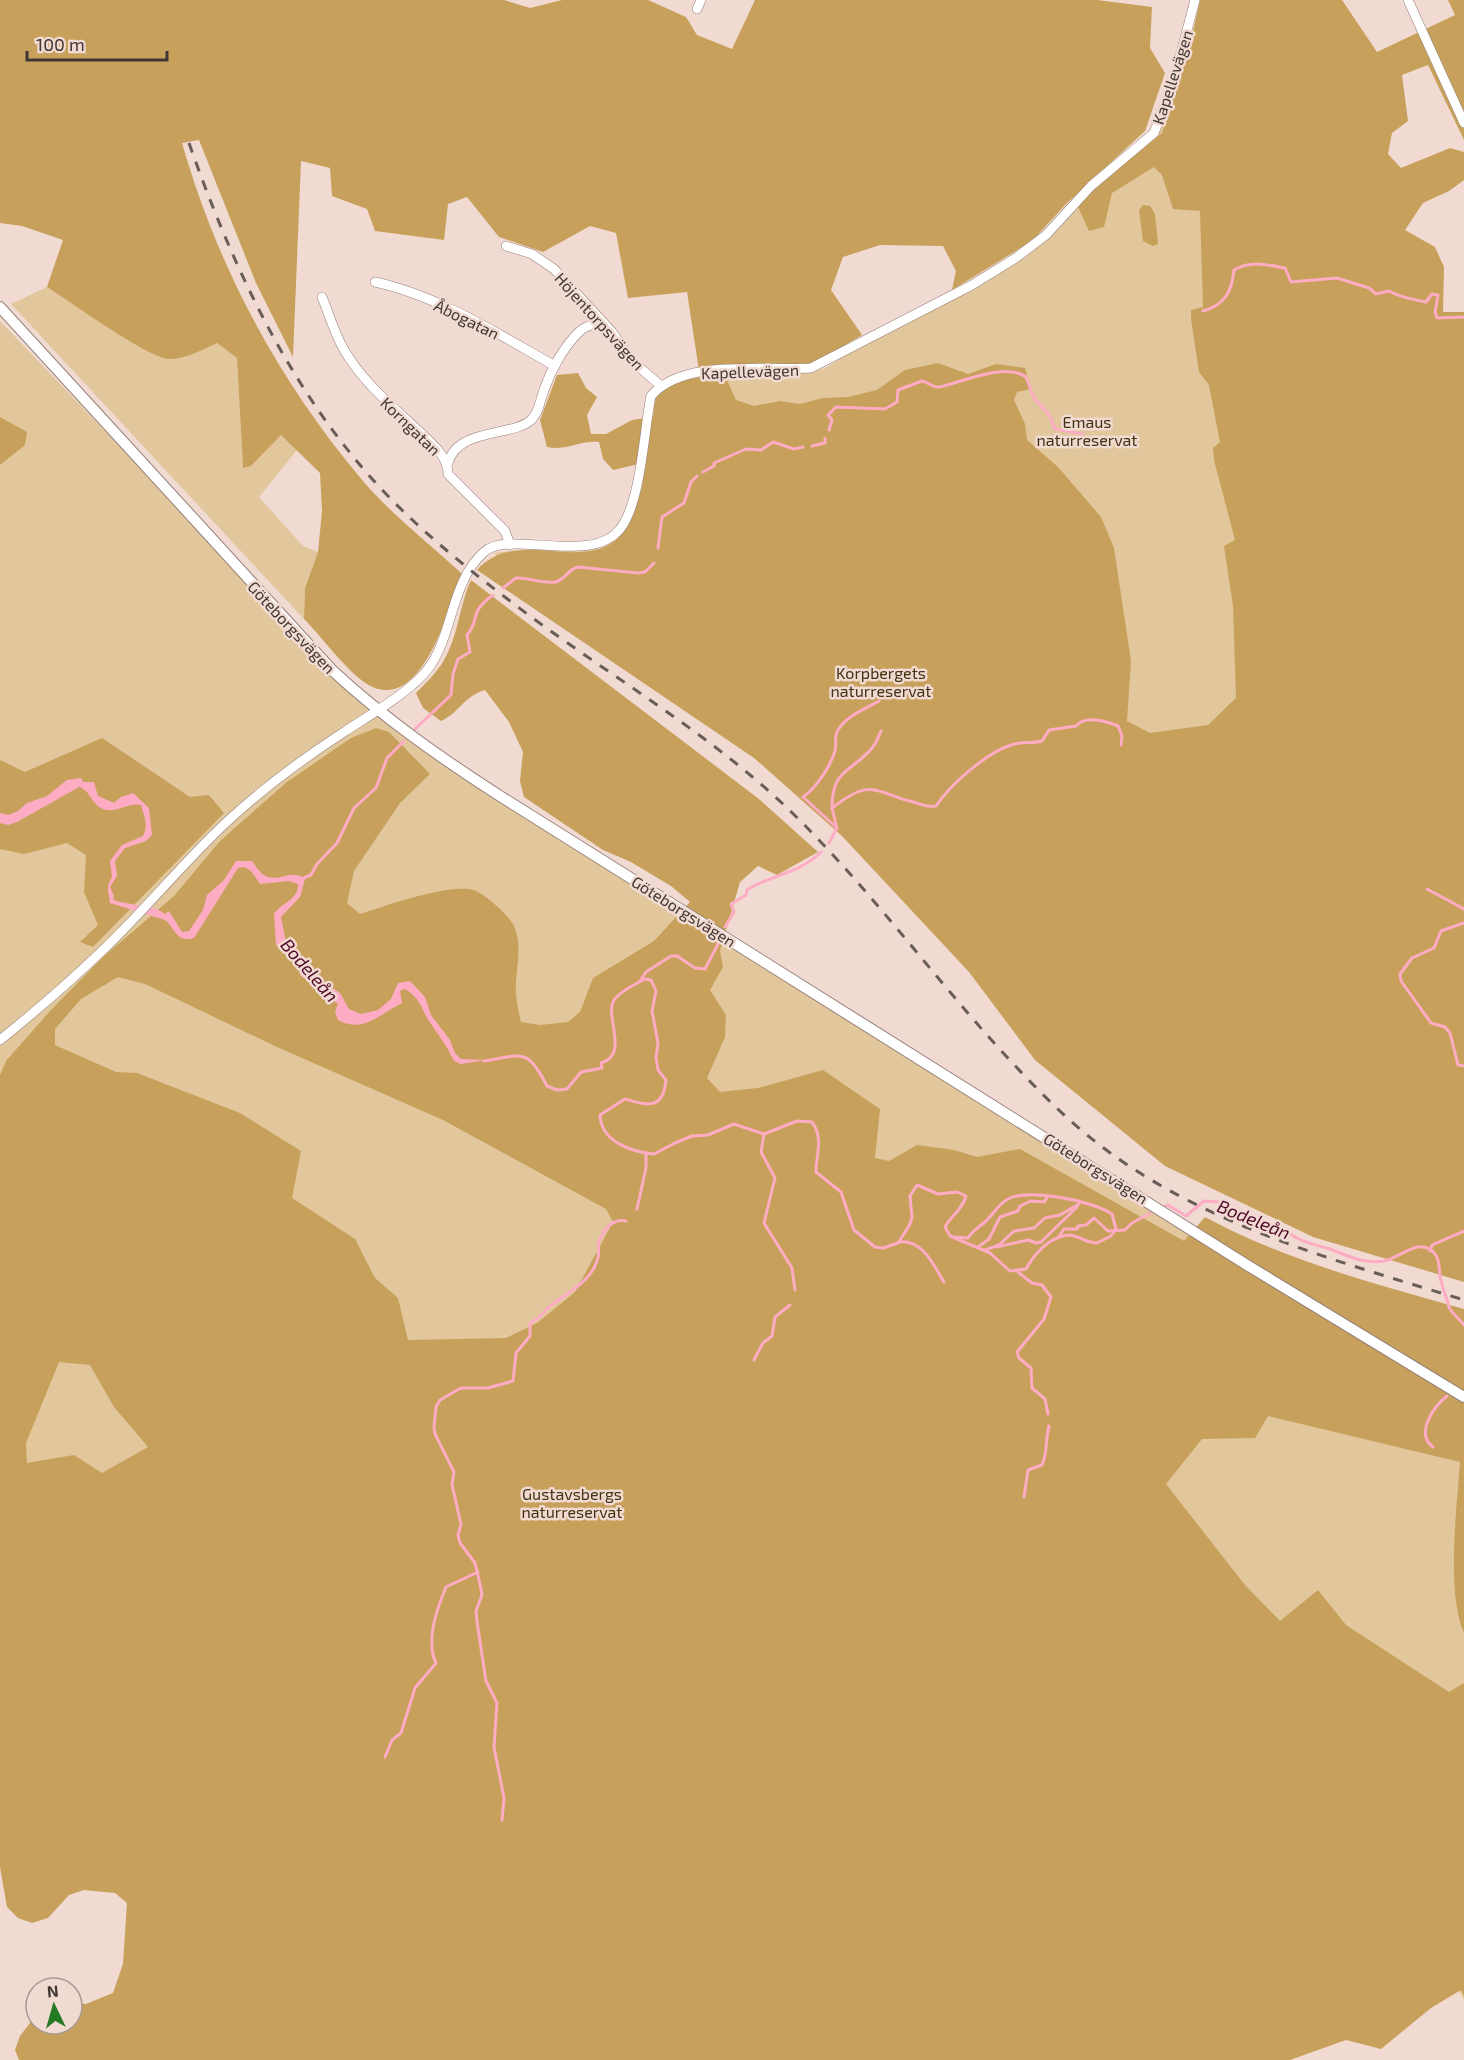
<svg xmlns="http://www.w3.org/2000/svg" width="1464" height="2060" viewBox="0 0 1464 2060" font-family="'Exo 2',sans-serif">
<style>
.green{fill:#e1c79b}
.forest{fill:#c7a15b;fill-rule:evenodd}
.water{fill:#fdacc4}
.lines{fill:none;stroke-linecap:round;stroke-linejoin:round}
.stream{stroke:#fdacc4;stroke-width:3}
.minor-casing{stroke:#957f78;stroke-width:10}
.tertiary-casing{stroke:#957f78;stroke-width:12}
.minor{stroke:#fff;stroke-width:9}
.tertiary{stroke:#fff;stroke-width:10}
.rail{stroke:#695d59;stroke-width:3;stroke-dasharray:10 10;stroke-linecap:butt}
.labels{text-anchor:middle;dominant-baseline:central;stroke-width:5;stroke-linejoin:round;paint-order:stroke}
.street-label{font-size:16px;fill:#403734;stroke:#f1dad1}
.park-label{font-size:16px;fill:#423212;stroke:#f1dad1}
.water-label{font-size:18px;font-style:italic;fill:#4e0828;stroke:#f1dad1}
</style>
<rect width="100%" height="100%" fill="#f1dad1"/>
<g class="green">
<polygon points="1206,102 1434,1270 1373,1255 1354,1237 981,986 848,825 566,604 493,553 544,548 599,549 628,536 721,375 796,373 824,369 874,337 991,278 1026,257 1045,241 1097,184 1146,143 1168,109"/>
<path d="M47,287C69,301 148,357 168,359C183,360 203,350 217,343L237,358L243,467L251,466L281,435L297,450L259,497L303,546L318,552L305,588L304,619L11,304Z"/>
<polygon points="0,321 360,698 395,728 1464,1403 1464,2000 1428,1936 146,1861 0,1823"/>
</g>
<g class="forest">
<path d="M0,0H504L530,8L562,0H648L686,17L697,35L732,49L755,0H1097L1152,7L1150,48L1165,73L1145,131L1066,204L1032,241L952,290L956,271L943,246L880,245L843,257L831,290L862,335L815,363L792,367L735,365L726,378L736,400L754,406L780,401L800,404L823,398L848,397L877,390L905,370L938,363L968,374L996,364L1025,368L1031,389L1017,392L1014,400L1025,424L1027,440L1058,467L1101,517L1114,548L1131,661L1127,721L1150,733L1208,725L1236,698L1233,606L1224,546L1235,540L1214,460L1213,448L1220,442L1209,385L1199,372L1191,319V310L1203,307L1200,211L1173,209L1162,175L1154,167L1112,193L1104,227L1089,231L1078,207L1097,184L1162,133L1190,45L1200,0H1342L1377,52L1455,15L1448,0H1464V140L1428,65L1402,75L1408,121L1392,133L1388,154L1401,168L1450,148L1464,152V180L1449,191L1423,203L1405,230L1435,247L1444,267L1443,312H1464V1282L1313,1237L1165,1166L1035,1060L969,972L842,836L754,758L477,570C516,526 582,574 619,537C628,528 631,515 636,504C641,492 647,476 639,464L613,470L603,459L599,442C578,440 569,451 547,447L540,420L557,375L578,373L586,388L597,397L587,415L591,434H606L632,420L653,417L655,396L671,383L700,377L687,292L628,298L616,233L590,226L543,252L499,237L467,197L448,204L444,240L375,231L367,209L332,196L330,168L301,161L293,357L256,283L199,140L182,143C218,268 279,382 363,481C392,515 430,544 462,574C449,608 420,721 364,682C345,669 321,636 304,619L305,588L318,552L322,511L320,473L281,435L251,466L243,468L237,358L217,343C203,350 183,360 168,359C147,357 69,301 47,287L63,240L22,226L0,223Z"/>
<polygon points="1143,205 1150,206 1155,214 1158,244 1153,246 1143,241 1139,210"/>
<polygon points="0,417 27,432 25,445 0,465"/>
<path d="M471,580L759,799L818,852L777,875L758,866L740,882L720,951L723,967L710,990L726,1015L725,1037L707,1078L720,1092L758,1088L823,1070L880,1109L875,1158L889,1161L917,1145L954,1150L977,1157L1020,1149L1184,1241L1205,1217C1286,1261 1376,1284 1464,1309V1633C1446,1594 1457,1506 1460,1462L1268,1416L1255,1438L1202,1439L1166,1484L1245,1585L1280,1621L1318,1590L1346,1625L1449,1692L1464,1683V1996L1461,1990L1431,2008L1381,2049L1346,2040L1290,2060H19L15,2050L20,2036L36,2015V2024H72V2003L86,2004L113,1993L123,1964L127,1903L115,1893L84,1890L69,1895L48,1918L32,1923L18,1918L7,1907L0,1867V1075L6,1061L50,1011L102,958L174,896L220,841L287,782L351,738L376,728L389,732L430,774L400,803L354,871L347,903L360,914C385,906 449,883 473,890C484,893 509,915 514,926C524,948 514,973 516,995C517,1004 519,1013 521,1022L540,1025L568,1022L580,1012L593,978L654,941L690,902L671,886L631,862L603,850L524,797L520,781L523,752L509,722L485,690C464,696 459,713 441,721L423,708L416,693C425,684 434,675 441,665C458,640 459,606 471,580ZM118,977L145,984L277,1047L443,1120L606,1209L613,1222L575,1292L537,1323L506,1338L408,1340L398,1298L375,1278L355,1239L292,1198L301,1151L240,1113L137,1073L116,1072L55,1045V1029L81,999ZM59,1362L90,1365L114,1407L148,1447L102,1473L74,1455L27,1463L26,1443Z"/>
<polygon points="102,738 190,797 209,795 224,813 93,947 80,942 98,925 84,892 86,855 67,843 24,854 0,849 0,760 25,772"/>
</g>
<path class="water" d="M81,778L83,782H94L98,796L114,803L121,797L133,793L149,808L152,835L146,841L125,848L115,861L117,876L110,887L114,896L113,899L116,901L157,909L165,914L169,911L182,932L189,931L203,910L207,895L224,880L236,861H252C256,866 260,874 266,876C279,883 292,868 305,879L300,897L281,917L286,942L316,977L340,993L349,1009L361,1014L378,1010L391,999L398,983L410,981L425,997L431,1015L450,1040L455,1053L461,1059L487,1060L461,1064L454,1061C447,1046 440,1037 431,1024C421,1010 421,998 405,989L400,991L402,1003C381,1013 364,1034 338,1020L335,1011L338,1004L300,975L299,966L293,963L287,950L276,945L274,914C282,902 299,900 298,884L289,881L260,884L251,871L244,867L238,868L194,938C176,943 176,929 165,920L110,903C109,891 105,888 112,877L110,861L122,845L143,836C149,823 144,817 141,805C128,802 116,814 103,809C91,804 91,791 79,787L17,822L8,825L0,823V813L8,815L18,811L27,803L47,796L67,780Z"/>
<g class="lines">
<g class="stream">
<path d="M1203,311C1225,305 1232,291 1234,270C1252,260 1267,265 1285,268L1291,282L1337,278L1369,288L1376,294L1389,291C1400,297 1414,300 1426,302L1432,294L1438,295L1435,312L1437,318L1464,317"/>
<path d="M829,430L832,420L828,415L836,407L885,409L897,402L898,390L922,381C928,382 933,388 939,387C963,382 1005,362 1026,377L1034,398L1050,416L1055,429L1082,434"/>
<polyline points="812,446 825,443 825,438"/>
<polyline points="703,472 714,466 714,463 746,449 761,450 773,442 794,449 803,447"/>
<polyline points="658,548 662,517 684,503 691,482 697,476"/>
<path d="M503,588L516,578C528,577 542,584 555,582C565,580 567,570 578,567L638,573L645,572L654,563"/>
<path d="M415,729L451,695L453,674L458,659L470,652L467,635C481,619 467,614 493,595"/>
<path d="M832,808C832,768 851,773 872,748C876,744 878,737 881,731"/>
<path d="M836,827L803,797C816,788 830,767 835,751C837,745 834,738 837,732C844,717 865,709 879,701"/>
<path d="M829,843L837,828L832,808C871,778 872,791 913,802C921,804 927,808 936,806C950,785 986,753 1011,745C1022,741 1032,744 1042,741L1049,730L1076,726C1085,715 1106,721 1118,726L1122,736L1121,745"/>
<polyline points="301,879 311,875 317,864 337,843 354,808 376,788 387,758 404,741"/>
<polyline points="1427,889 1464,909"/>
<polyline points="1464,923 1441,931 1434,948 1412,958 1400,974 1401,981 1431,1023 1445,1027 1450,1033 1458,1065 1464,1066"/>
<path d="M725,927L734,912L731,904L746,895L747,890C772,874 797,875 821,852"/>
<polyline points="640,981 646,972 671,956 677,956 695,968 705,969 719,942"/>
<path d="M484,1061C523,1055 527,1047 547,1086L557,1090L567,1089L581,1072L602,1068L601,1063C630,1055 604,1016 614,1000C620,991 636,984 645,979L651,980L656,991L652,1011L658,1043L656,1058L658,1070L666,1080C663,1111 647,1105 625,1099L600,1115C601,1142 632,1152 654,1154L675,1143L692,1136L708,1135L734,1124L764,1134L797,1121L812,1122C824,1138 816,1155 816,1172L841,1192L854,1230L875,1247L883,1248L898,1243L909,1226L912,1218L910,1196L917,1185L938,1194L957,1192L966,1196C962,1211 951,1215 945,1227L950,1236L990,1253L1010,1271L1026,1269C1034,1254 1051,1235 1070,1235C1079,1236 1087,1243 1097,1243L1111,1236L1116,1229"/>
<polyline points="764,1134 761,1152 775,1178 764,1223 792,1268 795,1290"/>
<path d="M1162,1208L1168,1205L1186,1216L1204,1201L1218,1202L1288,1232C1301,1243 1315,1244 1330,1249C1349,1256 1362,1264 1384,1261C1399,1259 1420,1235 1435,1254C1440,1260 1439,1268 1440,1276C1441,1285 1447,1298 1449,1307C1451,1313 1460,1319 1464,1325"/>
<polyline points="637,1209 646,1168 646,1153"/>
<path d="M954,1237L968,1238C973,1230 978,1228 985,1222C993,1215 997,1205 1008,1199C1029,1188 1092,1201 1112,1214L1116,1229"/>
<polyline points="1058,1238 1064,1229 1077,1229 1078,1226 1086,1225 1094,1218 1108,1231 1125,1230 1132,1223 1156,1210"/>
<path d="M899,1242C923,1239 934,1266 944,1282"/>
<polyline points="978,1247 989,1239 1000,1217 1018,1211 1020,1206 1031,1201 1044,1202 1047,1198"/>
<polyline points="996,1247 1028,1240 1036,1243 1041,1242 1077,1207"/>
<polyline points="985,1250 999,1245 1014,1231 1034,1228 1045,1218 1060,1215 1079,1204"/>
<polyline points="1430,1251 1432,1245 1464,1231"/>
<polyline points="1018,1272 1032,1283 1042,1285 1051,1297 1044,1319 1017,1352 1019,1358 1031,1368 1032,1388 1045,1399 1048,1414"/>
<polyline points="754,1360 763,1343 772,1336 775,1317 790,1305"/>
<path d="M1433,1447C1415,1434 1433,1407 1447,1396"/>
<path d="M1024,1497L1028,1470L1042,1465C1048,1452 1045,1440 1049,1426"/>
<path d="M385,1757L392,1740L401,1733L415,1688L436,1663C425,1641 437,1608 446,1587L478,1572"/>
<path d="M502,1820L504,1798L494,1747L497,1703L486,1681L477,1622L476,1611L482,1595L480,1584L475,1563L460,1543L458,1535L461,1524L452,1485L454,1472L435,1434L434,1427L436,1407L440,1400L461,1388H488L513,1381L516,1353L530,1336V1323C541,1319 543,1311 551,1305C574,1290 604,1273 598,1242C605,1230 611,1218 626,1221"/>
</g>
<defs>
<g id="minor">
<polyline points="1408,0 1464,123"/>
<polyline points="697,9 701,0"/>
<polyline points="506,246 532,254 554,269 612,332 632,361 660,385"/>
<path d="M375,282C439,296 498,334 555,366"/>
<path d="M322,297C329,314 334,332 343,348C362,382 393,407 421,433C433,445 448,456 448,474L505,531L510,545"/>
<path d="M448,463C458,427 513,437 531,420C539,413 540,400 544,390C551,370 564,346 580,331C585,326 594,324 601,322"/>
<path d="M0,1040C36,1011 71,981 104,949C148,907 186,859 231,818C266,786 304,758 344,732C370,715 398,699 420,678C455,644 447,585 484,552C509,529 591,566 620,529C641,503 644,430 651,396C683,358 765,371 811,368L972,285L1017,257L1046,235L1091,186L1154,133L1172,87L1195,0"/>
</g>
<path id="tertiary" d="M0,307L333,671C385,719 441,758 500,796L1247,1265L1464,1397"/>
</defs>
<use href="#minor" class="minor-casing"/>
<use href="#tertiary" class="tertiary-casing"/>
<use href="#minor" class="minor"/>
<use href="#tertiary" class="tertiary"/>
<path class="rail" d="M189,143C234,271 294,399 389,497C429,538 473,573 518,607C605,673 703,729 783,804C860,877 924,965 995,1044C1027,1079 1060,1114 1097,1143C1204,1226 1337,1261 1464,1300"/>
</g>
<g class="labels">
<g class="street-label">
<text transform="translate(1172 77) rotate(-72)">Kapellevägen</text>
<text transform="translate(467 319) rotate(26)">Åbogatan</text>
<text transform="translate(600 321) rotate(48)">Höjentorpsvägen</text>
<text transform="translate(750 371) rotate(-2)">Kapellevägen</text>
<text transform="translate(411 426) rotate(44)">Korngatan</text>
<text transform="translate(292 627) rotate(47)">Göteborgsvägen</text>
<text transform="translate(684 911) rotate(32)">Göteborgsvägen</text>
<text transform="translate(1096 1168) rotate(32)">Göteborgsvägen</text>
</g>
<g class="park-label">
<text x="1087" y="421">Emaus<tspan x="1087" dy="18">naturreservat</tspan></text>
<text x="881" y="672">Korpbergets<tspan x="881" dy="18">naturreservat</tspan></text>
<text x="572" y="1493">Gustavsbergs<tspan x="572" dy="18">naturreservat</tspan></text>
</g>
<g class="water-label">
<text transform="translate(310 970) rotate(49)">Bodeleån</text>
<text transform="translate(1254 1219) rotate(22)">Bodeleån</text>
</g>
</g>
<g transform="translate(54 2006) rotate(355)"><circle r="28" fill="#f1dad1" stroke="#aa9992" stroke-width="1.5"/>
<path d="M0-4.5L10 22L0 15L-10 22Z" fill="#277a25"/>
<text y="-9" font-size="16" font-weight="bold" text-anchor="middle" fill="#403734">N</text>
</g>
<path d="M27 51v9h140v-9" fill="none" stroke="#403734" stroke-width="3"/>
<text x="36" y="51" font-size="18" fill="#403734" stroke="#f1dad1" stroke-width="4.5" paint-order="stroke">100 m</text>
</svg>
